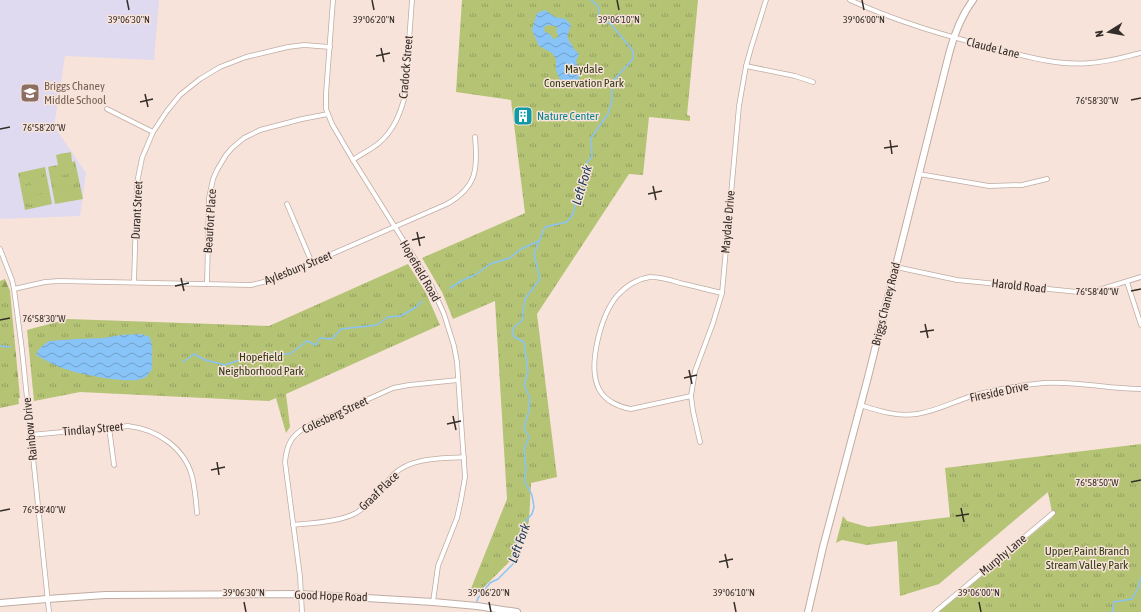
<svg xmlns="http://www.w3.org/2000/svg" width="1141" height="612" viewBox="0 0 1141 612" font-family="'Asap Condensed',sans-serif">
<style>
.commercial{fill:#dfdaf0}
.forest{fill:url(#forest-firs)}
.park{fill:url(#park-tufts)}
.pitch{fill:#b4c374}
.water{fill:url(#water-waves);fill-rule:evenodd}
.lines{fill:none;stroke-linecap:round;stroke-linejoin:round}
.stream{stroke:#89c4f8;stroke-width:1.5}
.street-casing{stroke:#bfaca3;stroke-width:5.5}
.secondary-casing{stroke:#bfaca3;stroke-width:8}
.street{stroke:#fff;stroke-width:4}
.secondary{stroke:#fff;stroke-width:6}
.ticks{fill:none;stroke:#352d29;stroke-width:1.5}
.labels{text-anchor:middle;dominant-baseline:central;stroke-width:3;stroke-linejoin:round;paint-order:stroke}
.street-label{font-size:12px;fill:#352d29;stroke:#f7e3d9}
.park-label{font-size:12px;fill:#343b13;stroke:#f7e3d9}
.education-label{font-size:12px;fill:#785e54;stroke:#f7e3d9;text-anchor:start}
.culture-label{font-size:12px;fill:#0d838f;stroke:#f7e3d9;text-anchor:start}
.water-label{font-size:13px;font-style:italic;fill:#173651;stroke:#f7e3d9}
.ticks-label{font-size:10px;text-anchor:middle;fill:#352d29;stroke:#f7e3d9;stroke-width:3;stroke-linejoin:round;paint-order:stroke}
</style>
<defs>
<pattern id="forest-firs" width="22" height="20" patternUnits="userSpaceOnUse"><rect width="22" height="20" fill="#b4c374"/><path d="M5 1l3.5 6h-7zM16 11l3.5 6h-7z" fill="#939f5f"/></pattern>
<pattern id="park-tufts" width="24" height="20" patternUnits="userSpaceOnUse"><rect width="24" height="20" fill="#b4c374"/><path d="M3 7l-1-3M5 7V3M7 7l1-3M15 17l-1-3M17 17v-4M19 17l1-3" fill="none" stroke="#939f5f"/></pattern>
<pattern id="water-waves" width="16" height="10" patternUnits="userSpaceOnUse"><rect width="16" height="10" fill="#89c4f8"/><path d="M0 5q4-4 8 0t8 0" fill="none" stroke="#71a0c9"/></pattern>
</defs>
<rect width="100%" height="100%" fill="#f7e3d9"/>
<polygon class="commercial" points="0,0 159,0 154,60 65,56 54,126 86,173 80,216 0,219"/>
<polygon class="forest" points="5,279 10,291 20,398 0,406 0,281"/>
<g class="park">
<polygon points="462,0 698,0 687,115 690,116 690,121 649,117 643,175 629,174 537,314 557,477 531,483 529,522 511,560 474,597 468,596 507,499 495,301 453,319 442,292 422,258 525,213 511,100 456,92"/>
<polygon points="71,152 72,162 75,161 83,199 55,204 48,167 58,165 56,155"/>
<polygon points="45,167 52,204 25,210 18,173"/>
<polygon points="408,264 426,293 440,325 286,394 290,427 286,433 276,398 269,401 80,392 34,401 27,330 68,319 269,326"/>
<polygon points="0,291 6,291 8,305 19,404 0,408"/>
<polygon points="1141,444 1141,612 939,612 1053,517 1048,492 939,584 900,596 897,541 867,545 842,540 836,543 843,516 847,521 868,527 950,517 945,468"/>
</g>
<g class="pitch">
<polygon points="68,153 69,162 61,163 59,154"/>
<polygon points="72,165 73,173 55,177 54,175 52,175 51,171 54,170 53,168"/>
<polygon points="41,171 42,179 24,183 23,174"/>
<polygon points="74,176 74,178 77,177 78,182 75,183 75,184 57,188 57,186 54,187 53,182 56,182 55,180"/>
<polygon points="43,182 45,190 26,194 25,186"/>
<polygon points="76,187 77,196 59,199 58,191"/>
<polygon points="45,193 47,202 29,205 27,197"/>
</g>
<g class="water">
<path d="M545,10L555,17L566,19L571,25L567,37L574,49L579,54L576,61L580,73L578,80L572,84L564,82L559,78L556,70V59L552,53L539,46L532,30L537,13ZM551,25L557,27V29L556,32L558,34V36L555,39L552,38L551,35L544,31L545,26Z"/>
<path d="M141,334L150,337L152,346V369C150,372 147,377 144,378C131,385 79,374 65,369C55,366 46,360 37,356V352L41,347L49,341L77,339L104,338L121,335Z"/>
</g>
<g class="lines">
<g class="stream">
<polyline points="450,288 463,280 475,275 490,264 510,258 521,249 539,241"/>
<polyline points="0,346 10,347"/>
<polyline points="183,362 194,354 205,360 225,365 249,357 266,354 290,354 307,341 316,345 320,338 332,339 341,329 377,325 388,317 401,316 416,307 422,301"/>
<polyline points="477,601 478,598 490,583 498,579 514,563 518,552 515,544 525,522 532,514 534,507 532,495 524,480 526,469 524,449 529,437 524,428 529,411 530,398 524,385 528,372 524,342 514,337 512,332 515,326 522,321 525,299 540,279 534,254 545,227 567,222 573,214 586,164 592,156 591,138 608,114 612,100 612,82 633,59 633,51 611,24 600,19 598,6 591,0"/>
<polyline points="1111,612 1113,611 1114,602 1132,599 1138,588 1141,578"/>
</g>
<defs>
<g id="street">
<polyline points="333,0 326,94 326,109 332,124 353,160 430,283 444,314 454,346 457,362 465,477 461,500 457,518 438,566 433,602"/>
<path d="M850,0C897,22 947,36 997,49C1028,57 1059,66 1090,63C1108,62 1124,57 1141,53"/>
<polyline points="746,66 795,76 813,82"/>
<polyline points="107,109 153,132"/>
<path d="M353,160C361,154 372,149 379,143C394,130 400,114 405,96L412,0"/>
<polyline points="919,174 989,186 1022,185 1047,179"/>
<polyline points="287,204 312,263"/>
<polyline points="0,249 12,280 14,289 22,350 49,612"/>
<polyline points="896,267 957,280 1078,292 1092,292 1141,277"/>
<polyline points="134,282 137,183 142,158 153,132 167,111 180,95 200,79 220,67 246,57 288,47 304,45 330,47"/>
<polyline points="1127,282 1141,325"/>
<polyline points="207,284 209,198 213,179 217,170 226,155 232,148 244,138 260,130 302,119 328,114"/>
<path d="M14,289L45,282L59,281L251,285L272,280L447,204C477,187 478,169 475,137"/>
<path d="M691,396L631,409C619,407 605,401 599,389C587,366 601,315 617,296C625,287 637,279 650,277C661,277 671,280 680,283C694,286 708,290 722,293"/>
<path d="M860,405C879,411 898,417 917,414C937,411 955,401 975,395C997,389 1021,385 1044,383C1077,381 1108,389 1141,389"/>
<polyline points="109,427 114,465"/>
<path d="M30,435L128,426C156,429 184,447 192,476C195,488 196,501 197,513"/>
<polyline points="700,442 693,411 691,396 695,371 713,323 722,293 739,106 746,66 751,48 766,0"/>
<path d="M293,525C312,523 339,522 356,513C371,504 382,487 394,474C412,457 441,459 464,457"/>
<path d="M302,612L300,576L285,462C287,444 291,436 306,427L393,388L409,385L458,380"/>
<polyline points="935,612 1053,513"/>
</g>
<g id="secondary">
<polyline points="0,603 47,599 105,595 300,594 433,602 477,606 517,612"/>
<path d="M808,612L823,547L867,381L949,54C954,35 961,16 973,0"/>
</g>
</defs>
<use href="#street" class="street-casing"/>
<use href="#secondary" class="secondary-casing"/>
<use href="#street" class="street"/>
<use href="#secondary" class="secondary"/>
</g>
<path class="ticks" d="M127,0L129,10M372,0L374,10M617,0L619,10M862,0L864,10M381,48L384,62M376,56L390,53M145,94L148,107M1131,100L1141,98M140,102L153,99M0,129L10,127M890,140L892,154M884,148L898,146M653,186L656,200M648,194L662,191M417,232L420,246M412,240L425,237M181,278L184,291M175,286L189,283M1131,291L1141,289M0,320L10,318M925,324L928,338M920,332L934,330M689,370L692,384M684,378L697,375M453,416L456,430M447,424L461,421M217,462L219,475M211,470L225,467M1131,482L1141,480M961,508L964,522M0,511L10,509M956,516L969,514M725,554L728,568M719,562L733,559M244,602L246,612M489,602L491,612M734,602L736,612M979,602L981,612"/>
<defs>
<symbol id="school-square" viewBox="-11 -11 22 22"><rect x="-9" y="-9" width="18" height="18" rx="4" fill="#8d6e63" stroke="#f7e3d9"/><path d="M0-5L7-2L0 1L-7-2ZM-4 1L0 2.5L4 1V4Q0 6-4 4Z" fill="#fff"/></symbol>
<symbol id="building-square" viewBox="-11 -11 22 22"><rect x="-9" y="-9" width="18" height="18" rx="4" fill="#0f9aa8" stroke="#f7e3d9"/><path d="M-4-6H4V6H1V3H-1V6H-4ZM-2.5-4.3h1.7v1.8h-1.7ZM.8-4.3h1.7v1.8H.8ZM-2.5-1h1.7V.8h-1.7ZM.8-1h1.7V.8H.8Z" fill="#fff"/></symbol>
</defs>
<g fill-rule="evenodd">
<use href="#school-square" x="19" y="82" width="22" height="22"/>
<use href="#building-square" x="512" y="105" width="22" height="22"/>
</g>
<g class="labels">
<g class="street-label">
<text transform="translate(993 48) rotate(14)">Claude Lane</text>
<text transform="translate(406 67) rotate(-85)">Cradock Street</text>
<text transform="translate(137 210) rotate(-87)">Durant Street</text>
<text transform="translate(210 221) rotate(-86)">Beaufort Place</text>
<text transform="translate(728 222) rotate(-85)">Maydale Drive</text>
<text transform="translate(298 268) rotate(-22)">Aylesbury Street</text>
<text transform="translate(420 271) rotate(60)">Hopefield Road</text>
<text transform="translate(1019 286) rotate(6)">Harold Road</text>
<text transform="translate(886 304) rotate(-76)">Briggs Chaney Road</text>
<text transform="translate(999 392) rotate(-12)">Fireside Drive</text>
<text transform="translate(335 415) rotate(-25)">Colesberg Street</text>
<text transform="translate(30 429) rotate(-96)">Rainbow Drive</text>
<text transform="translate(93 429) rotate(-5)">Tindlay Street</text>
<text transform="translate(379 491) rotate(-44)">Graaf Place</text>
<text transform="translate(1003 555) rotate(-40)">Murphy Lane</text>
<text transform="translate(331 596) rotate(2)">Good Hope Road</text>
</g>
<g class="park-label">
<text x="584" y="69">Maydale<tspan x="584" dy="14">Conservation Park</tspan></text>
<text x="261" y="357">Hopefield<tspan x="261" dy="14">Neighborhood Park</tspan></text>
<text x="1087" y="551">Upper Paint Branch<tspan x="1087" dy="14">Stream Valley Park</tspan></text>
</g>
<g class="education-label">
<text x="44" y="86">Briggs Chaney<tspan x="44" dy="14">Middle School</tspan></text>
</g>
<g class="culture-label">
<text x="537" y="116">Nature Center</text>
</g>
<g class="water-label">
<text transform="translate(582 185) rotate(-73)">Left Fork</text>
<text transform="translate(519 543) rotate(-70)">Left Fork</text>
</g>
</g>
<g class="ticks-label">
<text x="129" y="23">39°06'30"N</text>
<text x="374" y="23">39°06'20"N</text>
<text x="619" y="23">39°06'10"N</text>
<text x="864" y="23">39°06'00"N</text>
<text x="1097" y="104">76°58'30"W</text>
<text x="44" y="131">76°58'20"W</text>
<text x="1097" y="295">76°58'40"W</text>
<text x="44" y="322">76°58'30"W</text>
<text x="1097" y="486">76°58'50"W</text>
<text x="44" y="513">76°58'40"W</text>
<text x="244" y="596">39°06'30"N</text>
<text x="489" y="596">39°06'20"N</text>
<text x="734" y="596">39°06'10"N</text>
<text x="979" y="596">39°06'00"N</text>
</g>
<g transform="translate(1109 32) rotate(259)" stroke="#f7e3d9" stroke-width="3" paint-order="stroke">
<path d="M0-3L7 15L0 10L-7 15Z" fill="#352d29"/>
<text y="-6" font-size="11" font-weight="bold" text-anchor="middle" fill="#352d29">N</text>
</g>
</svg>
